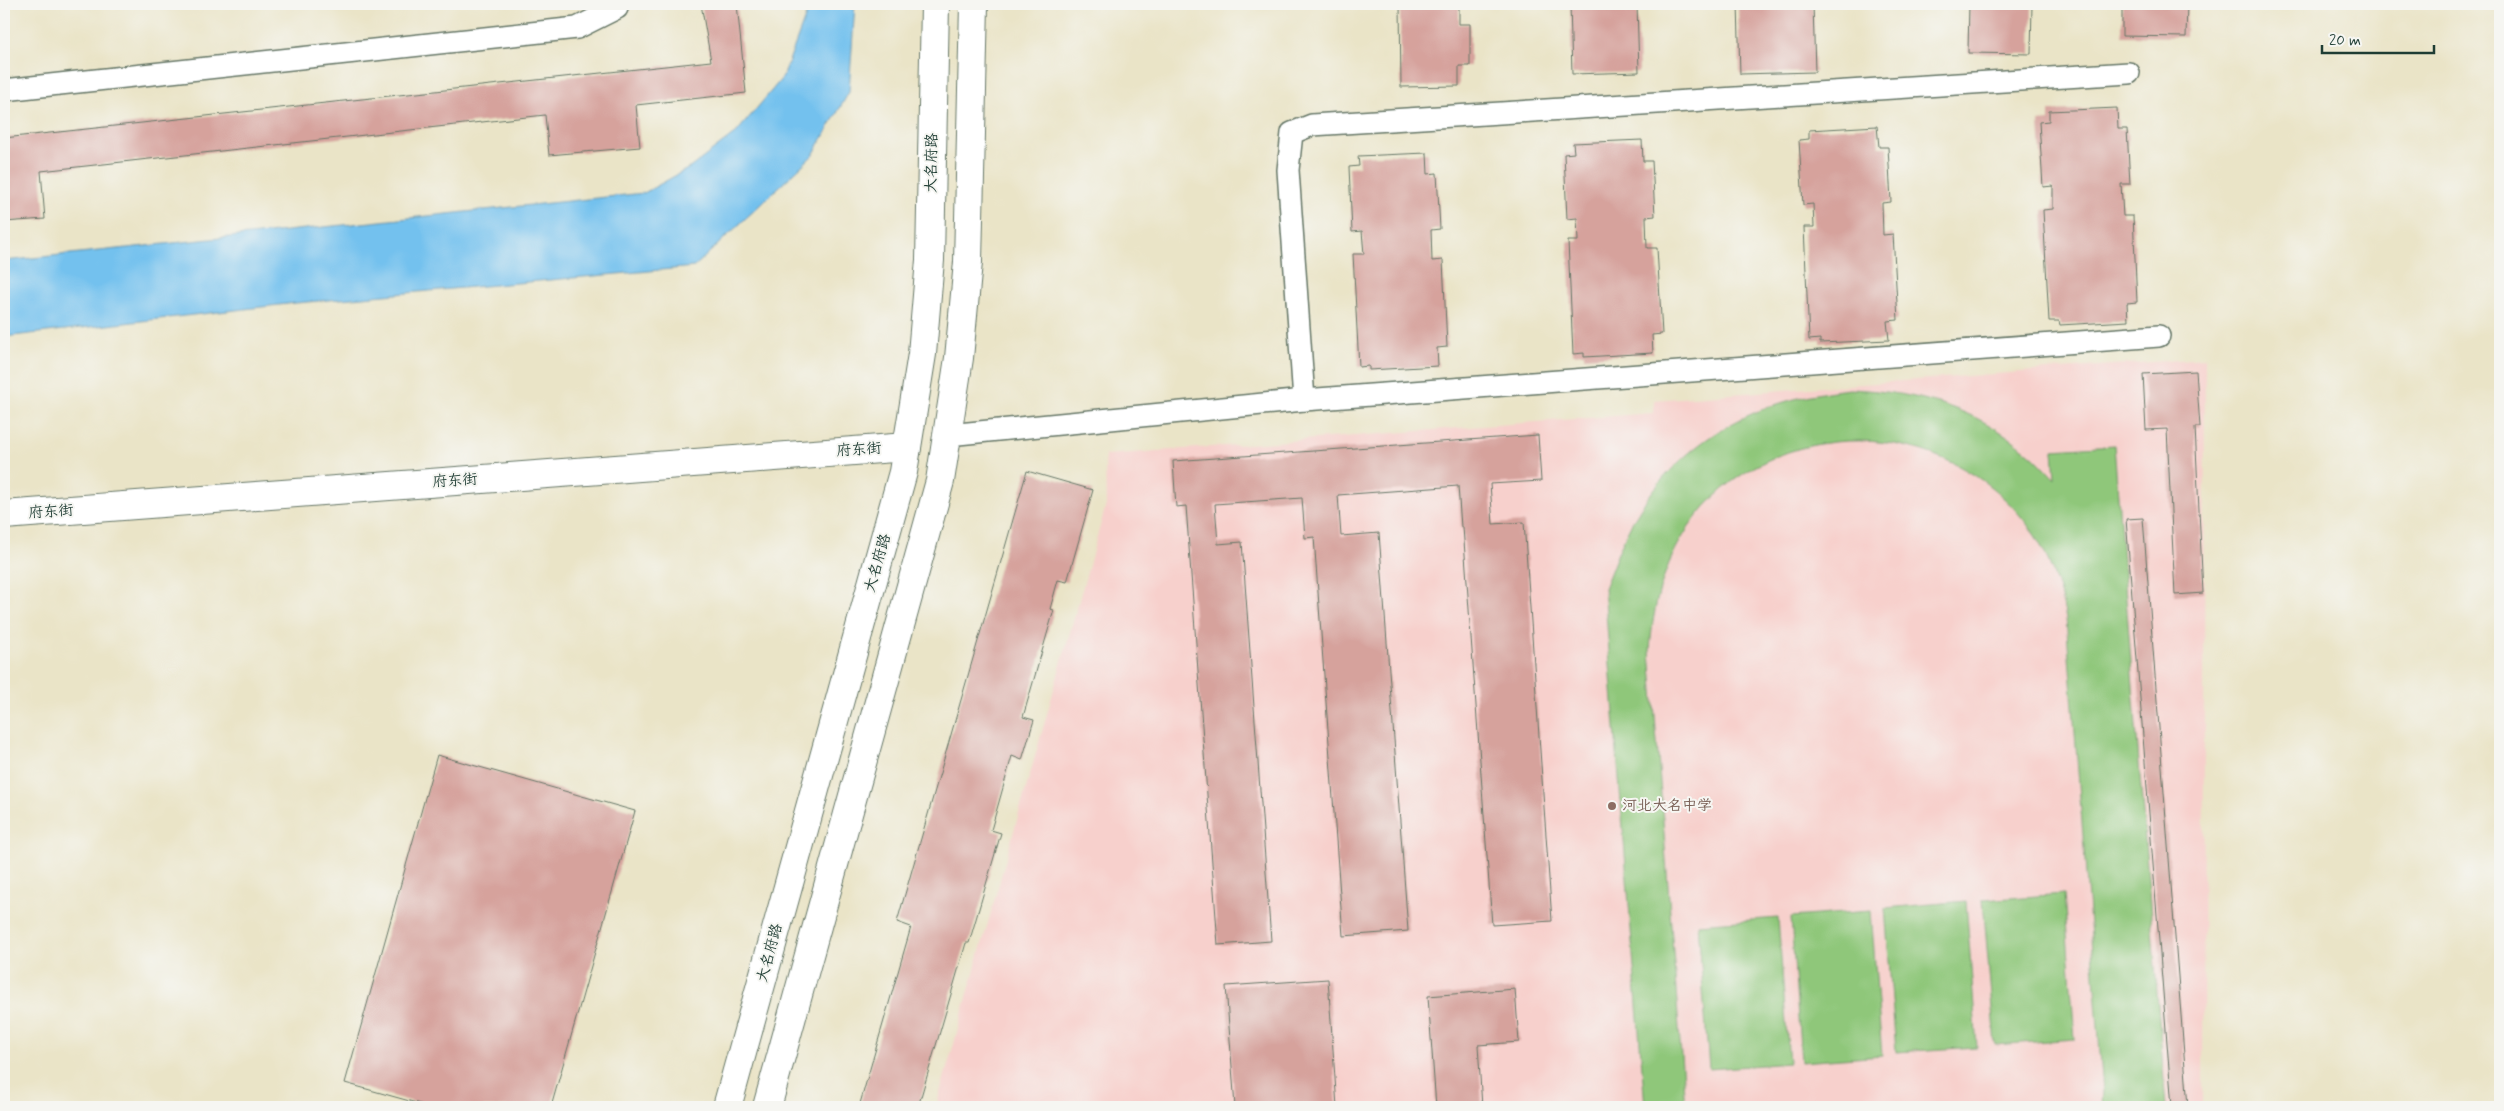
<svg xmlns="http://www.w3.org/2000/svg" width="2504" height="1111" viewBox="0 0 2504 1111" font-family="Mynerve,'LXGW WenKai TC',sans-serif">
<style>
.built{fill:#f7d0cc}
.green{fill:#8fc77a;stroke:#578257}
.water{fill:#73c1ee;stroke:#497f91}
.building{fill:#d6a29c}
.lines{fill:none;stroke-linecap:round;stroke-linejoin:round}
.service-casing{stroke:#667767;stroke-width:24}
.tertiary-casing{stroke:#667767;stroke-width:30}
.service{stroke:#fff;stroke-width:21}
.tertiary{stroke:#fff;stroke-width:28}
.education-dot{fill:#8d6e63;stroke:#f6f6f2;stroke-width:2}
.labels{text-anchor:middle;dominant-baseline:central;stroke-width:4;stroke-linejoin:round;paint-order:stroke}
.street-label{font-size:15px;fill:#1f3d34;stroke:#f6f6f2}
.education-label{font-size:15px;fill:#785e54;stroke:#f6f6f2;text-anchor:start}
</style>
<rect width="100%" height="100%" fill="#f6f6f2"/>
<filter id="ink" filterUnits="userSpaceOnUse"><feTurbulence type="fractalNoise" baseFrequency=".02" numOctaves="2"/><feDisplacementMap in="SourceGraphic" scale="10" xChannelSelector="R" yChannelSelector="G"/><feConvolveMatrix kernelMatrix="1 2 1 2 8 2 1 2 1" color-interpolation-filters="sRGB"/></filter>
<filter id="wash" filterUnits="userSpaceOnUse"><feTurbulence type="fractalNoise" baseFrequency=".0096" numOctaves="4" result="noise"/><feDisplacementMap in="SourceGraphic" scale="20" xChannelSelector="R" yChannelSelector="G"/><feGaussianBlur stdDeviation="1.12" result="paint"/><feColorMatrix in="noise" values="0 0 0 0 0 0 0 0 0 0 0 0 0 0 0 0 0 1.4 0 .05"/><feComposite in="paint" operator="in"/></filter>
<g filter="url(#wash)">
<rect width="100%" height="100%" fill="#eae4c7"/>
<polygon class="built" points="2205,358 2203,1107 936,1107 1106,505 1105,455 1654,413 1654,400"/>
<g class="green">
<path d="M1850,389C1917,392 1976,408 2028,452C2038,460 2046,470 2055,479L2053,449L2114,445L2166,1107H2102L2103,1091L2066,618C2059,586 2049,555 2030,528C1949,415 1770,409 1689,527C1663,565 1653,605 1650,651L1685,1107H1645L1604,588C1615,562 1624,533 1640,509C1689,434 1763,398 1850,389Z"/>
<polygon points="2064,894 2075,1039 1995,1045 1983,900"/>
<polygon points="1966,901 1977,1047 1896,1052 1885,908"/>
<polygon points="1871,911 1882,1056 1801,1062 1791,917"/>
<polygon points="1778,918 1789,1063 1709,1069 1698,924"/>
</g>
<polygon class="water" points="810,4 855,4 849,92 813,155 694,267 296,303 4,337 4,261 644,193 691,167 736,133 783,77"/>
<g id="blocks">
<g class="building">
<polygon points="701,4 737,4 746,93 636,105 640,147 549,155 545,115 41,171 45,219 4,222 4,138 711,61"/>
<polygon points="1400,4 1459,4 1459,24 1470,24 1470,66 1459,66 1459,86 1401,87"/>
<polygon points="1570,4 1637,4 1639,72 1572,74"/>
<polygon points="1738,4 1813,4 1815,72 1740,74"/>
<polygon points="1969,4 2032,4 2031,54 1968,53"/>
<polygon points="2122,4 2187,4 2186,37 2122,36"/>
<polygon points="2117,108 2118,129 2127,129 2130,184 2121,184 2123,216 2133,216 2137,302 2127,303 2128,321 2060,325 2059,321 2049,321 2043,210 2053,209 2053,186 2043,187 2039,122 2049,121 2049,111"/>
<polygon points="1877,126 1879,147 1888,147 1891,202 1882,203 1883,235 1893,234 1898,320 1887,321 1889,340 1820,343 1820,339 1809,340 1804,227 1814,227 1813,204 1803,205 1799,140 1809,139 1809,130"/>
<polygon points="1642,140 1643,161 1652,161 1655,216 1646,217 1647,248 1657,248 1662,334 1652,335 1653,353 1584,357 1584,353 1573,354 1568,241 1578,241 1577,218 1567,219 1564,154 1574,153 1573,143"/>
<polygon points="1427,153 1428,174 1437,173 1440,229 1431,230 1432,261 1443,260 1447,347 1437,348 1438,366 1369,370 1369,366 1359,367 1353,254 1364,254 1362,231 1352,232 1349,167 1359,166 1358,156"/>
<polygon points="2196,371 2200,427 2195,427 2203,593 2175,595 2167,429 2146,430 2143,374"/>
<polygon points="1538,435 1541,481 1490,484 1493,524 1524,522 1552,921 1492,925 1463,527 1461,527 1458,486 1338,495 1341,536 1379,533 1408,931 1343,936 1314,537 1305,538 1302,498 1215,504 1218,544 1242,542 1271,941 1218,945 1186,506 1176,507 1173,461"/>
<polygon points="1027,471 1093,490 1067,582 1058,580 1050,609 1054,610 1023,717 1034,720 1022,760 1012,756 991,830 1001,833 969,943 966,943 918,1107 859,1107 911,927 897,922"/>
<polygon points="2143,518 2188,1107 2172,1107 2126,519"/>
<polygon points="437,755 635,811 551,1107 431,1107 345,1083"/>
<polygon points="1328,979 1337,1107 1235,1107 1226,986"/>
<polygon points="1515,989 1519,1042 1478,1045 1482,1107 1436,1107 1428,996"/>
</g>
</g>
</g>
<g filter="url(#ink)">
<use href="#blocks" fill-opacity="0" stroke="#667767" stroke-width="1"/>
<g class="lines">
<defs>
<g id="service">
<polyline points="4,90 577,28 617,8 618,4"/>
<polyline points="1304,400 1288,170 1292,133 1312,125 2129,73"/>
<polyline points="948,435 1304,400 2159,336"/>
</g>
<g id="tertiary">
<polyline points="4,515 907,447"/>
<polyline points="727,1107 903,472 922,354 930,260 935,4"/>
<polyline points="767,1107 940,481 959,358 968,262 974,4"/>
</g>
</defs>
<use href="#service" class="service-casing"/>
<use href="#tertiary" class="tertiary-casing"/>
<use href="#service" class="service"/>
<use href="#tertiary" class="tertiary"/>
</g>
</g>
<circle class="education-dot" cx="1612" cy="806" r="5"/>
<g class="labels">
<g class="street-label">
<text transform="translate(932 163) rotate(-89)">大名府路</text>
<text transform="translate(859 450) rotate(-4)">府东街</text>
<text transform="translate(455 481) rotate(-4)">府东街</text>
<text transform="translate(51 512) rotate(-4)">府东街</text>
<text transform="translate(878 563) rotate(-74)">大名府路</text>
<text transform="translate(770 953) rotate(-75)">大名府路</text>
</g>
<g class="education-label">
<text x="1622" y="806">河北大名中学</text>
</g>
</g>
<rect width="2504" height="1111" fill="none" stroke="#f6f6f2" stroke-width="20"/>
<path d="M2322 45v8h112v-8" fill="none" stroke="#1f3d34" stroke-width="2.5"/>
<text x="2329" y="45" font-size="15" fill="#1f3d34" stroke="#f6f6f2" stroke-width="4" paint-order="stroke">20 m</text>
</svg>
